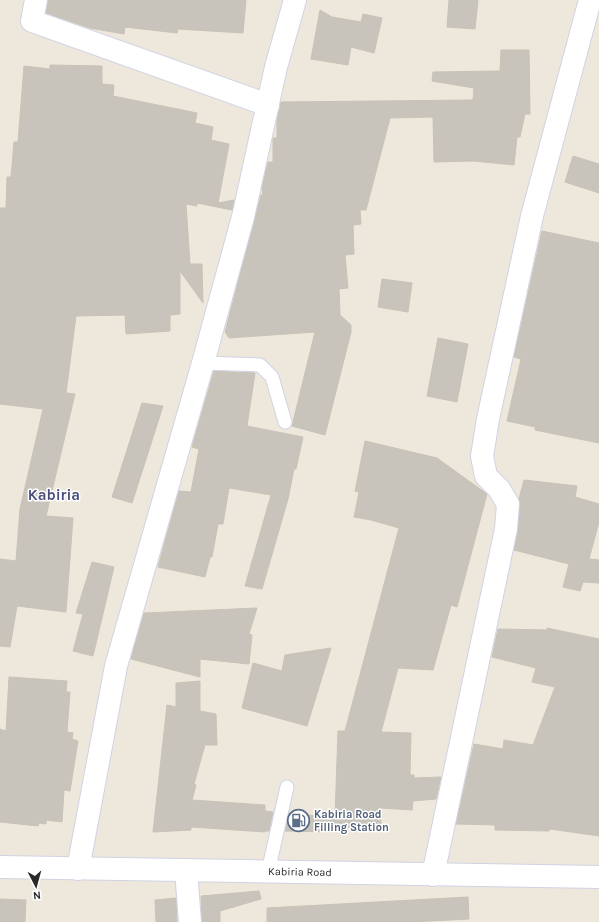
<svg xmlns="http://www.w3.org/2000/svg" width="599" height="922" viewBox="0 0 599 922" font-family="Karla,sans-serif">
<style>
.building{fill:#c8c4bc;stroke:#c8c3b6}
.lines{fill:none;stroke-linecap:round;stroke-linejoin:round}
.service-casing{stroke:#d1d3e4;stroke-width:15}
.minor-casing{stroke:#d1d3e4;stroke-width:24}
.secondary-casing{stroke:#d1d3e4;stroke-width:24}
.service{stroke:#fff;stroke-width:13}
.minor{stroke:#fff;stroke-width:22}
.secondary{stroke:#fff;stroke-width:22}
.labels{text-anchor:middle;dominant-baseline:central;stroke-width:3;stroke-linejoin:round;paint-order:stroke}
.service-label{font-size:11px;font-weight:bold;fill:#4e5e75;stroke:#fff;text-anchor:start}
.street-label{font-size:11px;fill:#2a2a2a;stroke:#fff}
.district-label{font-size:15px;font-weight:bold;fill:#4a4e7c;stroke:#fff}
</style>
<rect width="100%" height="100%" fill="#ede7dc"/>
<g class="building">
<polygon points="48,0 246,0 243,33 178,29 177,33 125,27 124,34 90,28 46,13"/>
<polygon points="449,0 478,0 475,29 447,27"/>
<polygon points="320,10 332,17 361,22 363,14 382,18 374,53 351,47 348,65 311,59"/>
<polygon points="501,50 529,50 530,114 525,114 520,137 517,137 514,165 473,161 434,162 433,117 390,118 366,210 360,210 361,224 353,225 354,254 345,255 348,288 339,289 340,315 351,325 351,332 325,435 292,426 315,332 229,338 225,332 261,195 263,195 262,187 268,162 273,162 273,138 277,138 277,120 281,102 473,100 474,88 432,81 433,72 500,71"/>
<polygon points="50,65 102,66 102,84 114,85 113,96 197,113 195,123 213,127 211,140 229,144 218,203 234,200 232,210 197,203 197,206 186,204 190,264 202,264 203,303 180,271 180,314 170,315 170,331 126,334 125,315 76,316 66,393 75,394 46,516 73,518 66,612 17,606 10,647 0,646 0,559 16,561 20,509 43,409 0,404 0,208 6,208 7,177 11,177 14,142 18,142 24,66 50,69"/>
<polygon points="573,156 599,164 599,193 565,182"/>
<polygon points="542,231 599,243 599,443 535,430 535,427 507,421 521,359 514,357"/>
<polygon points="382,279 412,283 408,312 378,307"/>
<polygon points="438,338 468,344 457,402 427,396"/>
<polygon points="214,371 255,373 247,426 303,437 296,469 294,469 288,499 262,589 245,586 271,495 229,488 223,524 218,524 212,557 210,557 205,577 158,567 179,491 191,492 199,449 192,447"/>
<polygon points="142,403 163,406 132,503 112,497"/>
<polygon points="365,441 437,458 487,494 457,607 451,605 433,670 398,668 381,732 411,733 410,775 414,775 414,778 441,777 436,799 413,801 412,810 381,808 381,828 337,827 337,832 285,831 289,813 335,818 338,731 345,731 399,528 371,520 354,517 359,492 355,491"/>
<polygon points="524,480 577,486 575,497 599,504 599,522 589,559 599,560 599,583 583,582 580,591 563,587 569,564 514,550 518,530 519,499"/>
<polygon points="92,562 114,567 93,656 73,651 83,614 76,613"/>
<polygon points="257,608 249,634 252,635 249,664 200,659 200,677 131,659 144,613"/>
<polygon points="547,628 599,639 599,836 550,829 549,831 495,830 495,825 456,824 474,744 503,749 504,740 533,745 555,687 532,682 536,668 492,657 498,629 547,630"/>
<polygon points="331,648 307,726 242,708 253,663 282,671 285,655"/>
<polygon points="9,677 67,681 66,692 70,692 67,732 73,733 72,739 78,741 70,791 64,790 62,822 46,820 46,824 39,823 38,826 0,822 0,729 6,731"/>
<polygon points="200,681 200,711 216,714 217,745 205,745 194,784 196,785 192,800 265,805 265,811 273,812 269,831 265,831 265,832 191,827 191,830 153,832 167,705 176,707 176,683"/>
<polygon points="259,891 261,899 220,911 220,922 202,922 201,896"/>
<polygon points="468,897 469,919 411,922 267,922 267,908"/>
<polygon points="176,898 177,922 156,922 155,900"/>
<polygon points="0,899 26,900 25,922 0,922"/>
</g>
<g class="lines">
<defs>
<g id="service">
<polyline points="203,363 260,365 272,377 285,422"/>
<polyline points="268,872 287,787"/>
</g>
<g id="minor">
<polyline points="36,0 32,21 268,105"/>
<polyline points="78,869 116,666 203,363 243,217 276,67 295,0"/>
<polyline points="186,870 190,922"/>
<polyline points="433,875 506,529 508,504 499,489 486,476 482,456 488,419 532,216 590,0"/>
</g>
<polyline id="secondary" points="0,867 599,877"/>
</defs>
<use href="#service" class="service-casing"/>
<use href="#minor" class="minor-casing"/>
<use href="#secondary" class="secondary-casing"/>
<use href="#service" class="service"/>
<use href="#minor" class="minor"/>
<use href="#secondary" class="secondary"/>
</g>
<defs>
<symbol id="fuel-ring" viewBox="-11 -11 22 22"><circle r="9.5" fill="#fff" stroke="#5c6f8a" stroke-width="1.5"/><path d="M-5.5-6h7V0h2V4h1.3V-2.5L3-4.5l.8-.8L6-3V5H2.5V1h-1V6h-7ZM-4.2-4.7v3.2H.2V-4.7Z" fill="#5c6f8a"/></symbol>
</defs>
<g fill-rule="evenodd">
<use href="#fuel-ring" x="286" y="808" width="25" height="25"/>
</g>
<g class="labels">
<g class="service-label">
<text x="314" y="814">Kabiria Road<tspan x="314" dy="13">Filling Station</tspan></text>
</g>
<g class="street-label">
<text transform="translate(300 872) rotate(1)">Kabiria Road</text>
</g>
<g class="district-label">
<text x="54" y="495">Kabiria</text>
</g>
</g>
<g transform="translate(36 886) rotate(174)" stroke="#ffffff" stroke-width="3" paint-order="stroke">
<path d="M0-3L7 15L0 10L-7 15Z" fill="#2a2a2a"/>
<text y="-6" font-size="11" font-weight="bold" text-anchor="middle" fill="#2a2a2a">N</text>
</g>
</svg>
